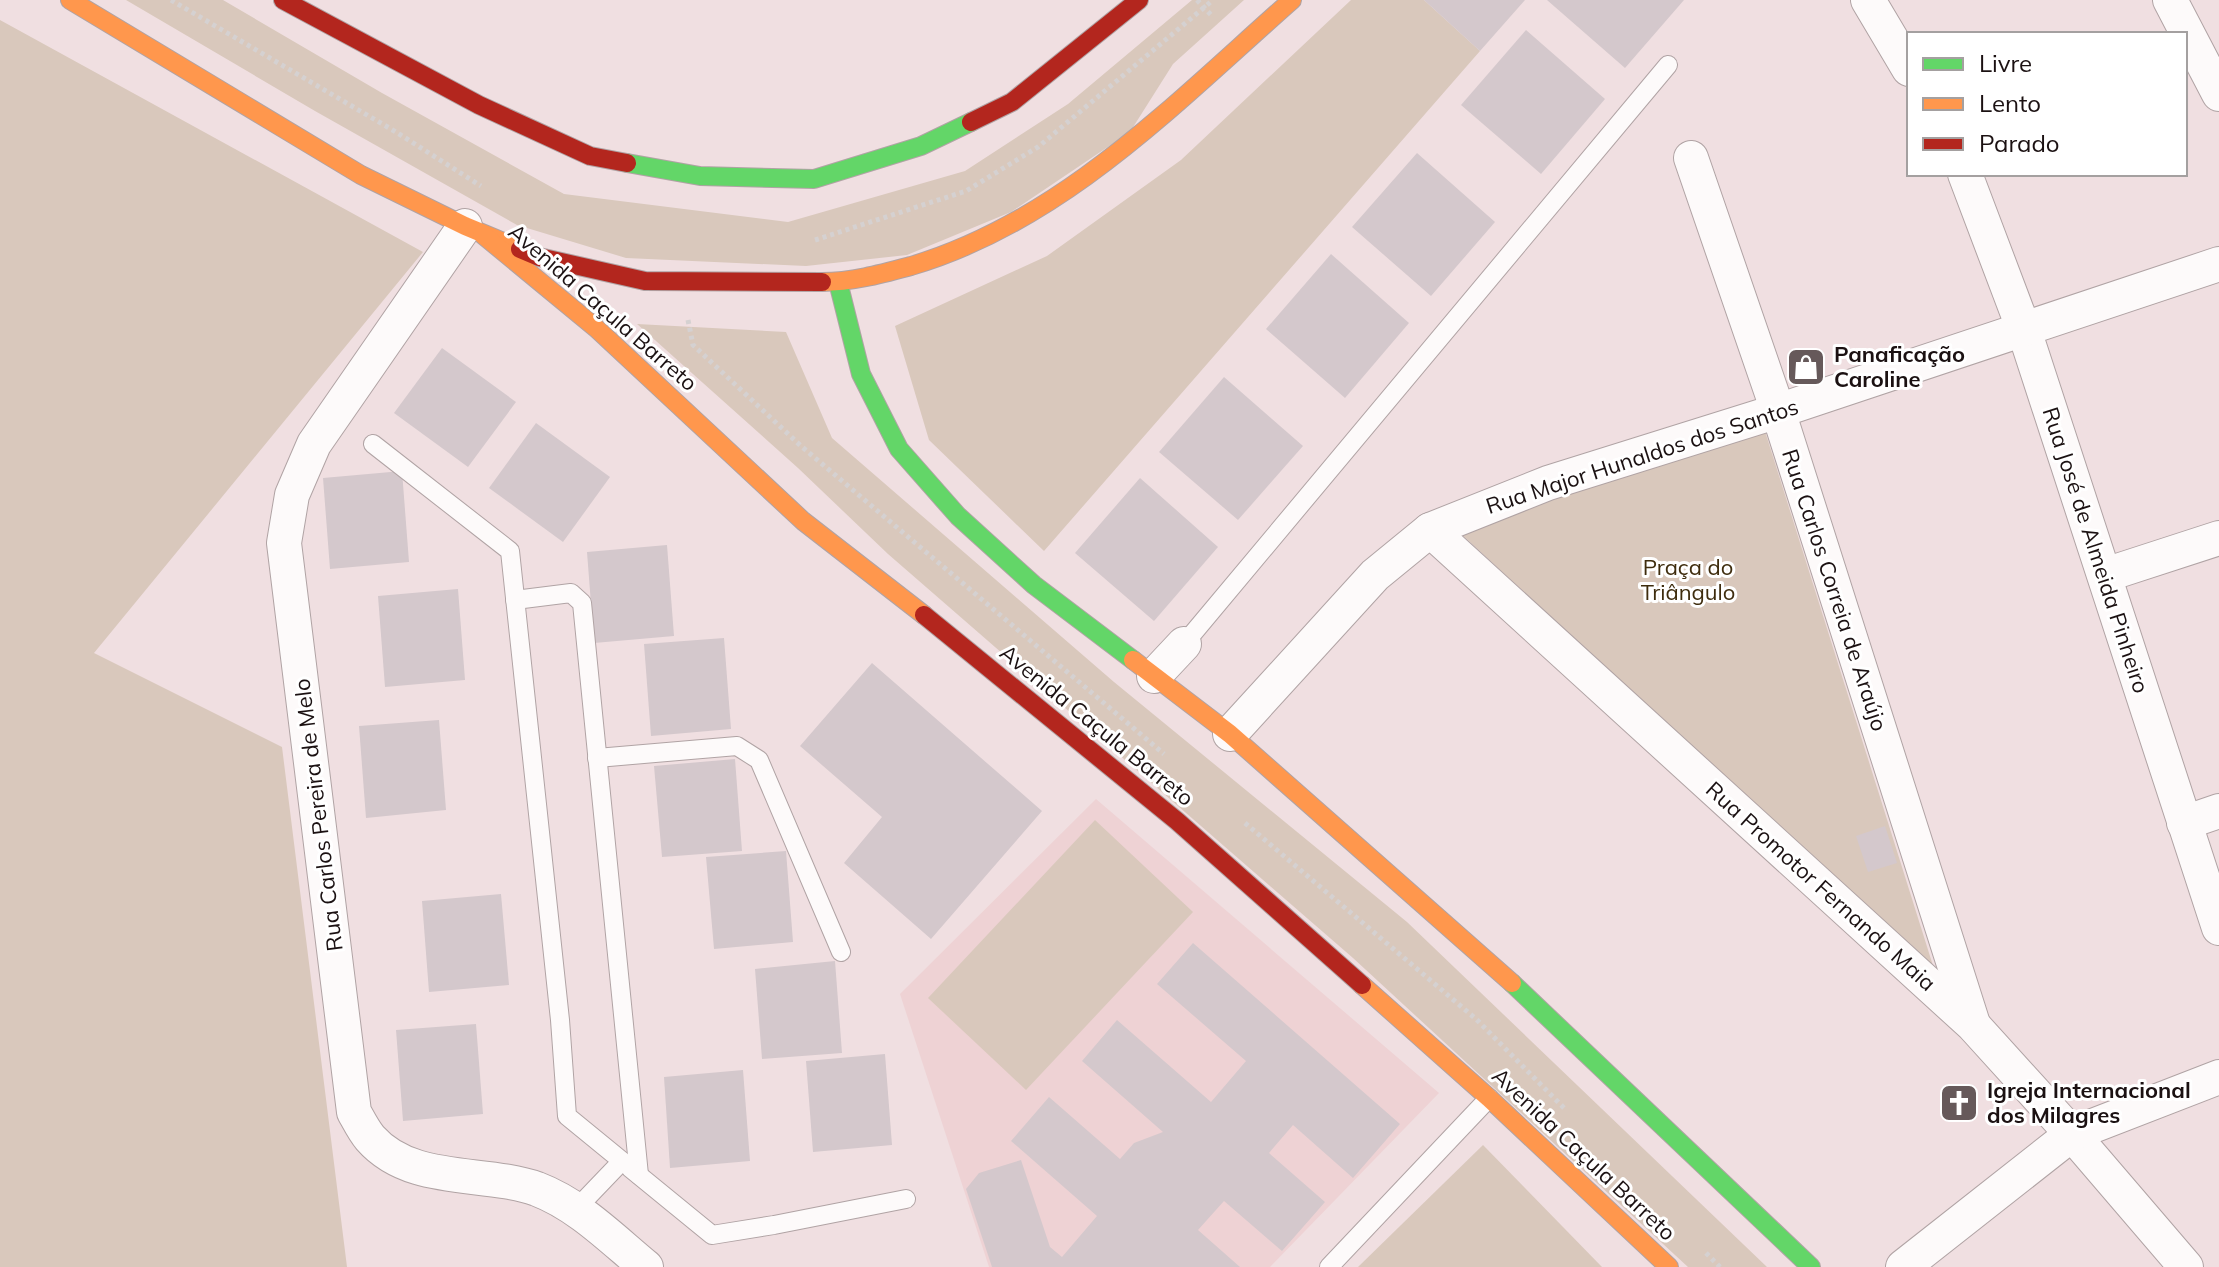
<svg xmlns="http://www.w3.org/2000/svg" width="2219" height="1267" viewBox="0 0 2219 1267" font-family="Mulish,sans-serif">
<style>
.built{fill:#eed2d4}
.green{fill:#d9c8bc}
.building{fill:#d4c8cc}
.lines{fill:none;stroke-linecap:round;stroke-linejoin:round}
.lane-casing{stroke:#b0a3a4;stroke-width:20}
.street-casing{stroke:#b0a3a4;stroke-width:36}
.fast-casing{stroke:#b0a3a4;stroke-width:20}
.slow-casing{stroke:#b0a3a4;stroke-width:20}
.jam-casing{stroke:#b0a3a4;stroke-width:20}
.path{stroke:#d5d1d1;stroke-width:5;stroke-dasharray:4 4;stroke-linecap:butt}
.lane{stroke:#fdfafa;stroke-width:18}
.street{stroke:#fdfafa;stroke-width:34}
.fast{stroke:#63d668;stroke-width:18}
.slow{stroke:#ff974d;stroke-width:18}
.jam{stroke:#b3261e;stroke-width:18}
.labels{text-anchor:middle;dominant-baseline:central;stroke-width:6;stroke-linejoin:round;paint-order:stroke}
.street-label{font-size:22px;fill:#1b1112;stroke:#fff}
.poi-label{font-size:22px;font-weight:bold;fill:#1b1112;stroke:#fff;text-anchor:start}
.park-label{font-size:22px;fill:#3e2c0d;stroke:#fff}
</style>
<rect width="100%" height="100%" fill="#f0dfe1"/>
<polygon class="built" points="1096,799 1439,1093 1270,1267 989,1267 900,994"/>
<g class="green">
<polygon points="126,0 223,0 382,93 564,194 788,222 965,171 1068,104 1192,0 1244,0 1173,64 1130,132 1011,212 907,255 806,266 626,258 517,225 315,111"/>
<polygon points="1351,0 1424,0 1480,51 1044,551 929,440 895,326 1047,256 1181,160"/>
<polygon points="0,20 423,252 94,653 282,747 347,1267 0,1267"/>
<polygon points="637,324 786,332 832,438 1114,682 1407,922 1767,1267 1688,1267 1353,958 888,554 798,468"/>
<polygon points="1764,428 1935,972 1459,532"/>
<polygon points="1095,820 1193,912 1026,1090 928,998"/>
<polygon points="1483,1145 1602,1267 1358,1267"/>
</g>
<g class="building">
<polygon points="1424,0 1525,0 1480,51"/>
<polygon points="1547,0 1684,0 1625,68"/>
<polygon points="1526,30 1605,99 1541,174 1461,105"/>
<polygon points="1417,153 1495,222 1431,296 1352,227"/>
<polygon points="1331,254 1409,323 1345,398 1266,329"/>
<polygon points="442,348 516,402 468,467 394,413"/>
<polygon points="1224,377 1303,446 1238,520 1159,452"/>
<polygon points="536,423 610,477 563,542 489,488"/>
<polygon points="402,471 409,562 330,569 323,478"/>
<polygon points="1140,478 1218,547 1154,621 1075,553"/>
<polygon points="667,545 674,636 594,643 587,552"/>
<polygon points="458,589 465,680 385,687 378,596"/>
<polygon points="724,638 731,729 651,736 644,644"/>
<polygon points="872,663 1042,811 931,939 844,863 882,817 800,746"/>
<polygon points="439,720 446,810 366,818 359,726"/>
<polygon points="735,759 742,851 662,857 654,766"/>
<polygon points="1885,826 1897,863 1868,872 1856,836"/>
<polygon points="786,851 793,942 714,949 706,857"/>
<polygon points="501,894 509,985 429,992 422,901"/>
<polygon points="1193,943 1400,1124 1353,1178 1293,1125 1269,1153 1325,1202 1282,1251 1224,1201 1198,1230 1240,1267 992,1267 966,1189 979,1173 1021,1160 1050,1247 1062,1257 1097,1216 1011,1141 1049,1097 1120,1159 1134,1143 1163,1132 1082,1061 1117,1020 1211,1102 1246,1061 1157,984"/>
<polygon points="835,961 842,1053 762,1059 755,969"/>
<polygon points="476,1024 483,1114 403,1121 396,1030"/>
<polygon points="885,1054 892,1145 813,1152 806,1061"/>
<polygon points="743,1070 750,1161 670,1168 664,1077"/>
</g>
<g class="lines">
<defs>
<g id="lane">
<polyline points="373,444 510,551 560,1020 567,1116 622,1161 576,1209"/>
<polyline points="515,600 571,593 582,603 639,1175"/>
<polyline points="1184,644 1668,65"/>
<polyline points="597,758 737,746 759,760 841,952"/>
<polyline points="630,1168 712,1235 774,1225 906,1199"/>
<polyline points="1329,1267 1489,1098"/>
</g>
<g id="street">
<polyline points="1868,0 1909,69"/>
<polyline points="2170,0 2219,94"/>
<polyline points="1691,158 1778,411 1973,1024"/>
<polyline points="1965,174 2024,330 2219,928"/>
<path d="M465,226L314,444L292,495L284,543L354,1112C359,1121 364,1131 370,1138C411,1185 483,1170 537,1189C579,1205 612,1239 646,1267"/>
<polyline points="1430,530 1973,1025 2072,1134 2186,1267"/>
<polyline points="2105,575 2219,538"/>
<polyline points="1154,676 1184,644"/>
<polyline points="1230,734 1375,575 1430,530 1548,483 1778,411 2219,264"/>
<polyline points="2184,823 2219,811"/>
<polyline points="1903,1267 2072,1134 2219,1077"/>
</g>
<g id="fast">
<polyline points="627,163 700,176 814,179 921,146 971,122"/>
<polyline points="838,282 861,374 899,449 958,516 1034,585 1133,660"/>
<polyline points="1512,983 1811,1267"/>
</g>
<g id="slow">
<polyline points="70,0 361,175 465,226 520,249"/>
<polyline points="482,234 596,328 803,521 924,615"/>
<path d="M822,282C852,282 881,274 911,266C1063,221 1176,102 1292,0"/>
<polyline points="1133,660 1230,734 1512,983"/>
<polyline points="1362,985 1489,1098 1669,1267"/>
</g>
<g id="jam">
<polyline points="283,0 479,105 590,156 627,163"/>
<polyline points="971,122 1012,102 1139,0"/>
<polyline points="520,249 539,257 645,281 822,282"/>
<polyline points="924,615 1177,821 1362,985"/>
</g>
</defs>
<use href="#lane" class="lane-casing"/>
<use href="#street" class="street-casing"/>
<use href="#fast" class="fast-casing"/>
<use href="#slow" class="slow-casing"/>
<use href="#jam" class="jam-casing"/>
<g class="path">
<polyline points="171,0 396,132 481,186"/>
<polyline points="1197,0 1213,17"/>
<polyline points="815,240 966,191 1038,147 1213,0"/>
<polyline points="688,320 693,345 801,446 1164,754"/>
<polyline points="1245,823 1476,1019 1565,1109"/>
<polyline points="1706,1253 1720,1267"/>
</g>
<use href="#lane" class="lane"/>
<use href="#street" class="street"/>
<use href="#fast" class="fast"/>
<use href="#slow" class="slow"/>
<use href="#jam" class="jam"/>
</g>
<defs>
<symbol id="shop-square" viewBox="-11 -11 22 22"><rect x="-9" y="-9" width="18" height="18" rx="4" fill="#66595a" stroke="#fff"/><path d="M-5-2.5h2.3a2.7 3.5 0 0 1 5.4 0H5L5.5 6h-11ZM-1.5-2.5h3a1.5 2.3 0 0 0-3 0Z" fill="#fff"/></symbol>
<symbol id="church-square" viewBox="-11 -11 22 22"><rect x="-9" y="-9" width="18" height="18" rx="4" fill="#66595a" stroke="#fff"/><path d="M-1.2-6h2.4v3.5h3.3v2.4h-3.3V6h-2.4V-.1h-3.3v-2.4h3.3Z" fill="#fff"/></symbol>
</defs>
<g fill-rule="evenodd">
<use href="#shop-square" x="1784" y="345" width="44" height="44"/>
<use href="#church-square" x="1937" y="1081" width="44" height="44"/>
</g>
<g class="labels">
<g class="street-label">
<text transform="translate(603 307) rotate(41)">Avenida Caçula Barreto</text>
<text transform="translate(1642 456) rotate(-18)">Rua Major Hunaldos dos Santos</text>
<text transform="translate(2096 550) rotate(72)">Rua José de Almeida Pinheiro</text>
<text transform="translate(1835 590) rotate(72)">Rua Carlos Correia de Araújo</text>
<text transform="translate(1097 725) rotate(39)">Avenida Caçula Barreto</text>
<text transform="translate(318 815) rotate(-97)">Rua Carlos Pereira de Melo</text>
<text transform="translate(1821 886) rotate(42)">Rua Promotor Fernando Maia</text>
<text transform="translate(1584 1154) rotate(43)">Avenida Caçula Barreto</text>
</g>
<g class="poi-label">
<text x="1834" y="354">Panaficação<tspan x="1834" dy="25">Caroline</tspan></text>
<text x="1987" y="1090">Igreja Internacional<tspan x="1987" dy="25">dos Milagres</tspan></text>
</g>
<g class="park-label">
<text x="1688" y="567">Praça do<tspan x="1688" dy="25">Triângulo</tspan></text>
</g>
</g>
<rect x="1907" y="32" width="280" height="144" fill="#ffffff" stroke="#a4a0a0" stroke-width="2"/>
<rect x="1923" y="58" width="40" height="12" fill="#63d668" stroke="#a4a0a0" stroke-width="2"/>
<text x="1979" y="72" font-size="24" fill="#1b1112">Livre</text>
<rect x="1923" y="98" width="40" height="12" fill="#ff974d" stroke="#a4a0a0" stroke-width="2"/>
<text x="1979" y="112" font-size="24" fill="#1b1112">Lento</text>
<rect x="1923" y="138" width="40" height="12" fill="#b3261e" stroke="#a4a0a0" stroke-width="2"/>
<text x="1979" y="152" font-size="24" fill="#1b1112">Parado</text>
</svg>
